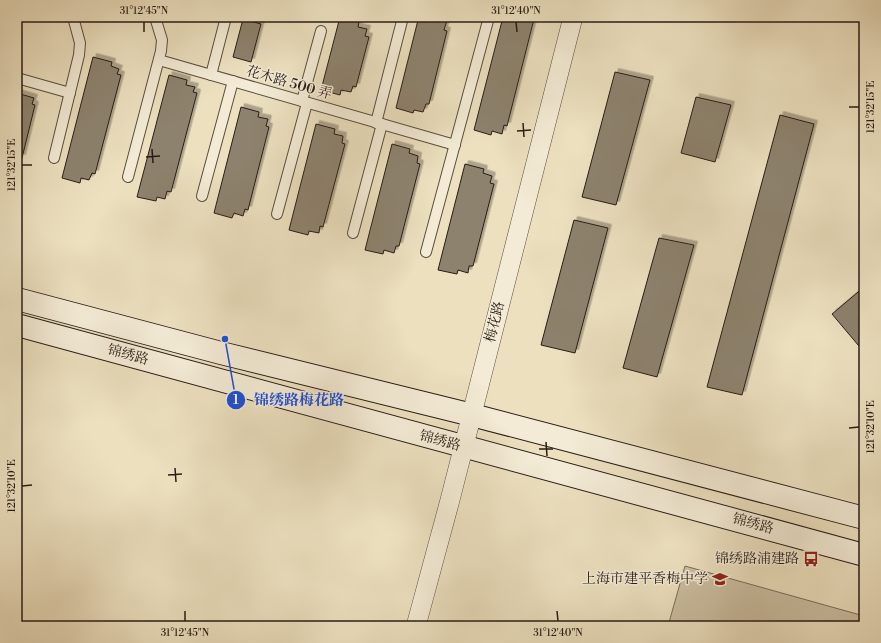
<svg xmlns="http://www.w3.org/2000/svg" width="881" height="643" viewBox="0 0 881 643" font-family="'Libre Bodoni','Noto Serif SC',serif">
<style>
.green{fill:#cbbfa2;stroke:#796e5c}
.building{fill:#8d826e;stroke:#271d16;filter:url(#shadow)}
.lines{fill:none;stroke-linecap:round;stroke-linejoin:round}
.lane-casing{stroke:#584e40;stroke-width:12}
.street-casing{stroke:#584e40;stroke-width:20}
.secondary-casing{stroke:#271d16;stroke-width:24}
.lane{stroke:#f3ebd5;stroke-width:10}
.street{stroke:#f3ebd5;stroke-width:19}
.secondary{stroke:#f3ebd5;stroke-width:22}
.ticks{fill:none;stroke:#271d16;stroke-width:1.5}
.labels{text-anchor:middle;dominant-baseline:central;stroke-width:3;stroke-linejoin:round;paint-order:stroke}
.street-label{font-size:14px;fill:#271d16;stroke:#f3ebd5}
.poi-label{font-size:14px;fill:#271d16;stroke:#f3ebd5;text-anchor:end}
.leader{fill:none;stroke:#1d4ed8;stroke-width:1.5}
.callout-dot{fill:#1d4ed8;stroke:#f3ebd5;stroke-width:1.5}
.mark-label{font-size:12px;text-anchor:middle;font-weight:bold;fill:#fff}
.callout-label{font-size:15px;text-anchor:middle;font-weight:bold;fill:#1d4ed8;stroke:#f3ebd5;stroke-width:3;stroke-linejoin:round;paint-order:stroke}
.neatline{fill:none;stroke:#271d16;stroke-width:1.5}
.ticks-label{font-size:10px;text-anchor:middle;fill:#271d16}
</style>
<defs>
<filter id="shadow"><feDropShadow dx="3.5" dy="-3.5" stdDeviation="0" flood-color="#0004"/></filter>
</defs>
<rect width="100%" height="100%" fill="#ece0bf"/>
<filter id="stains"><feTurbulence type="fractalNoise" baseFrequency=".005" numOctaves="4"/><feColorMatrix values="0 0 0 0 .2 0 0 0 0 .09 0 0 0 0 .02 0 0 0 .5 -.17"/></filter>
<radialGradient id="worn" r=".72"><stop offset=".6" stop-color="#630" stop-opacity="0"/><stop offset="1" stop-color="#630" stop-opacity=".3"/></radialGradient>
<polygon class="green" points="685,566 864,616 864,626 668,626"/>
<g class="building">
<polygon points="340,17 359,22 358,27 367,29 365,36 369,37 356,87 353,86 351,92 341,90 340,95 321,90"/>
<polygon points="428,17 448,17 444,30 447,31 429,104 426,104 423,112 414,110 413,113 396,108 418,20 427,22"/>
<polygon points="503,17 527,17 534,19 507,126 504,125 502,134 492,131 491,135 474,130"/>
<polygon points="243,19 261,24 251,62 233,57"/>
<polygon points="93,57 112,62 111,66 119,69 117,74 121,75 95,174 92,173 89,180 81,178 80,183 62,178"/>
<polygon points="615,72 650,80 616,205 582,197"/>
<polygon points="169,75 187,80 186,85 195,87 193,92 197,93 171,192 167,191 165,199 157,197 156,201 137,197"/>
<polygon points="17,93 34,98 32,104 35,105 22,158 17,157"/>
<polygon points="696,97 731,105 715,162 681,153"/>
<polygon points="241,107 259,112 258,117 268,119 266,126 269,127 248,210 245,209 243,216 234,213 232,218 214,213"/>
<polygon points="780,115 814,124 742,395 707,387"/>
<polygon points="316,124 335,129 334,134 343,136 342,143 345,144 323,227 320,226 319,233 309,231 308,235 289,230"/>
<polygon points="392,144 410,149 409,153 418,156 417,163 420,164 399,246 396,246 394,253 384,250 383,254 365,250"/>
<polygon points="465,164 484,169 483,173 492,176 490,183 494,184 473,266 469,266 468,273 458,270 457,274 438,270"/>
<polygon points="574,220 608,228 575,353 541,345"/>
<polygon points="659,238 694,245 657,377 623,368"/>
<polygon points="864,287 864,352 832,314"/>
</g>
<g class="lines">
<defs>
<g id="lane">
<polyline points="159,60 455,145"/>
<polyline points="211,75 226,17"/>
<polyline points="17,78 70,93"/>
<polyline points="302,101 321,31"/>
<polyline points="376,123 403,17"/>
<polyline points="54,158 79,55 80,43 73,17"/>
<polyline points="128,177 161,51 162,40 155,17"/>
<polyline points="202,196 233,81"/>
<polyline points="277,214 307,103"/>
<polyline points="353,233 382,124"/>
<polyline points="426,252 489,17"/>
</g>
<polyline id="street" points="416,626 450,500 573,17"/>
<g id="secondary">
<polyline points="17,299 221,353 472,415 864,518"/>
<polyline points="17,325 864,555"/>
</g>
</defs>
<use href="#lane" class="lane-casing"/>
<use href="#street" class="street-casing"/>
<use href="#secondary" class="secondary-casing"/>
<use href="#lane" class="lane"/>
<use href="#street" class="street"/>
<use href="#secondary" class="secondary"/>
</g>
<path class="ticks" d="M144,22V32M516,22L517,32M849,107H859M523,123L524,137M517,131L531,130M152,149L153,163M146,157L160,156M22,165H32M849,428L859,427M546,442L547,456M539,449H553M175,468L176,482M168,475L182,474M22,486L32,485M185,611V621M557,611L558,621"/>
<defs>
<symbol id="bus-bare" viewBox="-9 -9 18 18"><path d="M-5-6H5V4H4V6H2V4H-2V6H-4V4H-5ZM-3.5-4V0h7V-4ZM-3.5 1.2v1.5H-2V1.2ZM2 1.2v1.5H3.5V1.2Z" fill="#8f2418" stroke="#f3ebd5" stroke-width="2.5" paint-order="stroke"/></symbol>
<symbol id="school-bare" viewBox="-9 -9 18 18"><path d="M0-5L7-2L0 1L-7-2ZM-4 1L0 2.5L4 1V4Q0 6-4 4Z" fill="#8f2418" stroke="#f3ebd5" stroke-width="2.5" paint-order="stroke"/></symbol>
</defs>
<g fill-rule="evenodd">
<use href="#bus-bare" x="800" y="548" width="22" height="22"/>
<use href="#school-bare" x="709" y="568" width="22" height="22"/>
</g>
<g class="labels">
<g class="street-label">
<text transform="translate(289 83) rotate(16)">花木路 500 弄</text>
<text transform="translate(495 322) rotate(-76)">梅花路</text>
<text transform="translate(128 355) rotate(15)">锦绣路</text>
<text transform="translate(440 441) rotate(15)">锦绣路</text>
<text transform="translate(753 524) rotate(15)">锦绣路</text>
</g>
<g class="poi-label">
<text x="799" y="559">锦绣路浦建路</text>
<text x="708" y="579">上海市建平香梅中学</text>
</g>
</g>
<path class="leader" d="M225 339L236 400"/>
<g class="callout-dot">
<circle cx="225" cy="339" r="4"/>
<circle cx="236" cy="400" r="10"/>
</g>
<g class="mark-label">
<text x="236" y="404">1</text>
</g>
<g class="callout-label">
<text x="299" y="405">锦绣路梅花路</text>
</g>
<rect width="881" height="643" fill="none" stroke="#ece0bf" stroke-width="44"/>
<rect x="22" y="22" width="837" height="599" class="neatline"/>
<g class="ticks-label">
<text x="144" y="14">31°12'45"N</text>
<text x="516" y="14">31°12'40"N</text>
<text transform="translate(870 107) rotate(-90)" y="4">121°32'15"E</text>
<text transform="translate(11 165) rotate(-90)" y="4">121°32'15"E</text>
<text transform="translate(870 427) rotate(-90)" y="4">121°32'10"E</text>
<text transform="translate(11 486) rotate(-90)" y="4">121°32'10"E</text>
<text x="185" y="636">31°12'45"N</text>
<text x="558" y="636">31°12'40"N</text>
</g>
<rect width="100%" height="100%" filter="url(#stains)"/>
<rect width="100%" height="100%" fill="url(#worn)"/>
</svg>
